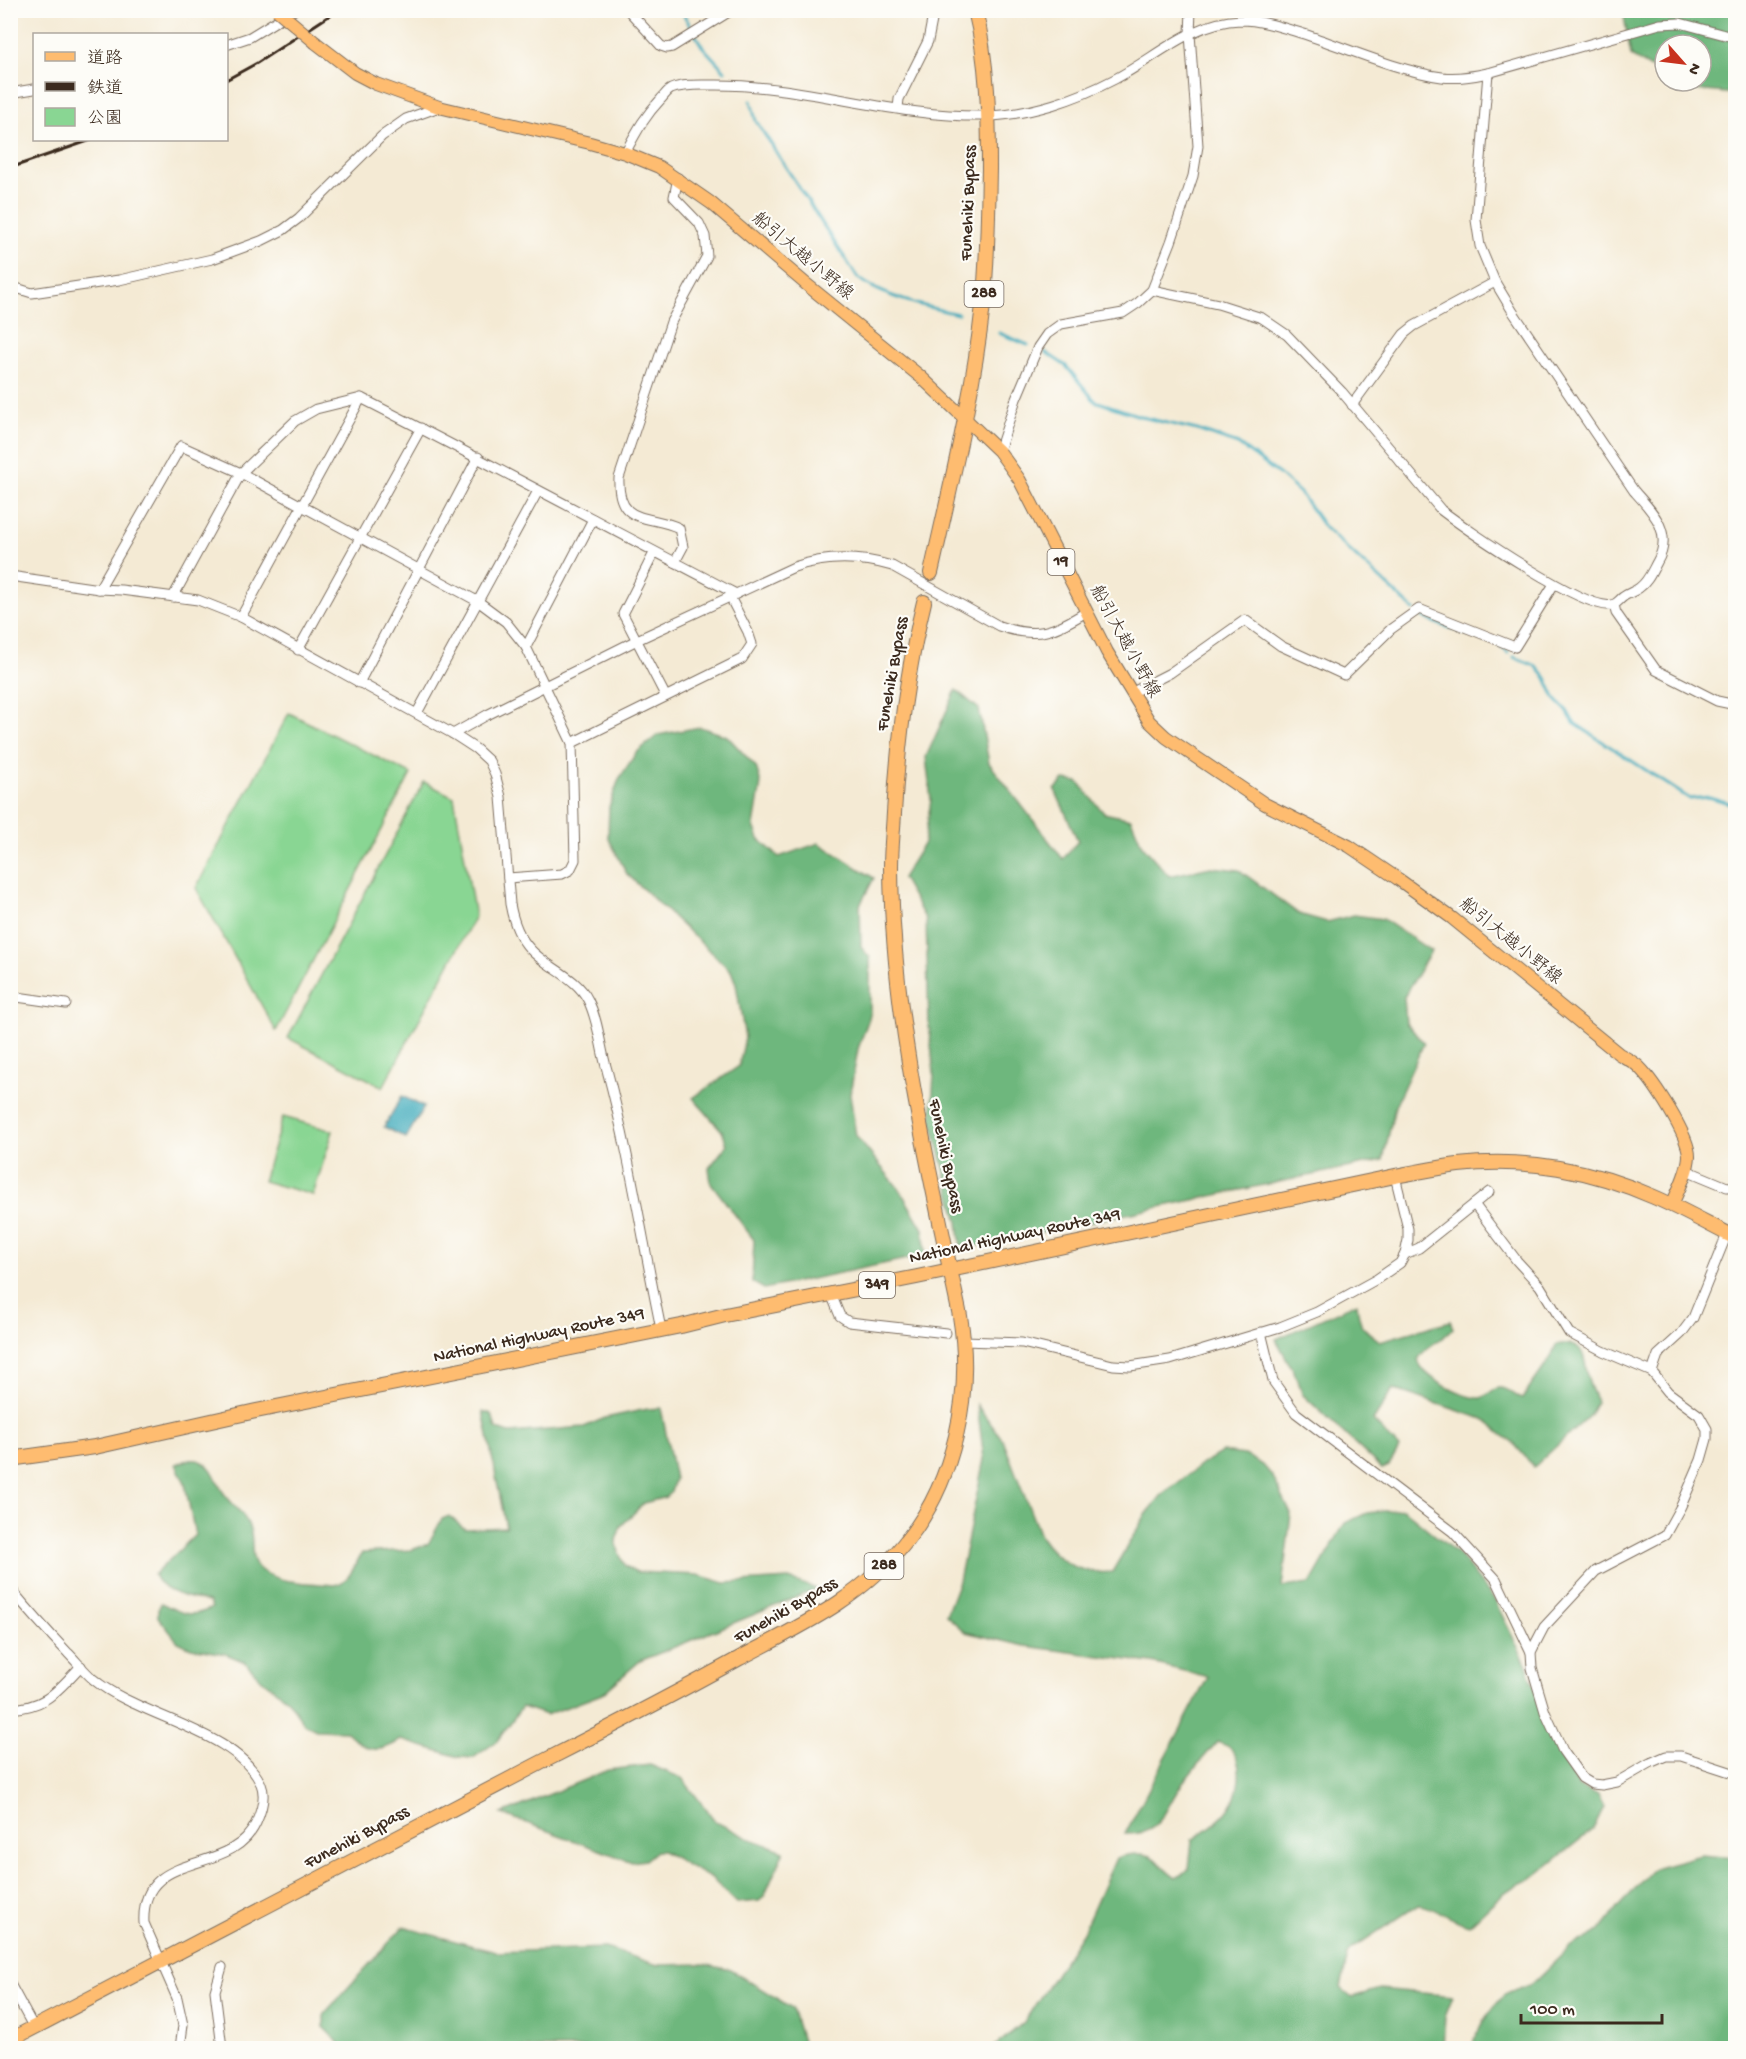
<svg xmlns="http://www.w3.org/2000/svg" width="1746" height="2059" viewBox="0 0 1746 2059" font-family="'Gochi Hand','Klee One',sans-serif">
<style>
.green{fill:#89d693;stroke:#628058;stroke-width:1.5}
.forest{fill:#6eb77d;stroke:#54704e;stroke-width:1.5}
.water{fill:#3caabc;stroke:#3c6a6d;stroke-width:1.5}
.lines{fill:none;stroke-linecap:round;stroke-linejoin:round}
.stream{stroke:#3caabc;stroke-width:3}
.minor-casing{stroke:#7c6d5e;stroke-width:11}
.major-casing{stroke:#7c6d5e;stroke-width:14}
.highway-casing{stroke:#7c6d5e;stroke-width:16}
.minor{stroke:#fff;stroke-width:9}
.major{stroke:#febc70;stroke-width:12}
.highway{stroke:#febc70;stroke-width:14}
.rail{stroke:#3b2a1e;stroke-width:3}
.major-bridge-casing{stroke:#7c6d5e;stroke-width:14;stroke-linecap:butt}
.major-bridge{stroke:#febc70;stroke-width:12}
.labels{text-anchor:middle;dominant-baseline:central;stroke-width:4.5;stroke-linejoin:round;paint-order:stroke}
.shield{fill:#fdfcf7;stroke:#75695f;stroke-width:1.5}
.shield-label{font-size:16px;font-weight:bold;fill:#3b2a1e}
.street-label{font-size:18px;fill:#3b2a1e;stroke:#fdfcf7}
</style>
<rect width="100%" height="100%" fill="#fdfcf7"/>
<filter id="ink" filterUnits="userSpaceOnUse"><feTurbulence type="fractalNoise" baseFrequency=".0167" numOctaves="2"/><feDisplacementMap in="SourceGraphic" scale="12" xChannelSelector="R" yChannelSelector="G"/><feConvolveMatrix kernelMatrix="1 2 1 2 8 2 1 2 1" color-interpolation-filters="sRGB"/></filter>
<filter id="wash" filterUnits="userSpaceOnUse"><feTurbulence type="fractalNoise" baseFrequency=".008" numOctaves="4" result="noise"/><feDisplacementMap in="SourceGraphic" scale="24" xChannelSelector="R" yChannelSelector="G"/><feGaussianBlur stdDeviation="1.35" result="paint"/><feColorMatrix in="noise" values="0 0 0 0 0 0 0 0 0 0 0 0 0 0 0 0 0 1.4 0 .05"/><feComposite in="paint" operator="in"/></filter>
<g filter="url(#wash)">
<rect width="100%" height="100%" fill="#f4ead4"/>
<g class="green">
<polygon points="289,713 411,774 276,1031 196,888"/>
<polygon points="424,782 454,797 475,916 383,1087 288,1038"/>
<polygon points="283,1117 333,1131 313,1195 263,1181"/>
</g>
<g class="forest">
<polygon points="1623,11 1735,11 1735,94 1696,90 1676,81 1701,81 1701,45 1665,45 1665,76 1631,56"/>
<polygon points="956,690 979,709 989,763 1063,859 1078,841 1055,790 1064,780 1078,782 1104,813 1131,819 1142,845 1169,876 1211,867 1239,870 1299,914 1327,922 1354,915 1383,919 1431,951 1404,997 1406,1023 1424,1043 1395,1106 1383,1160 961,1249 958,1222 931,1119 934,1074 929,1025 926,920 902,878 924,843 931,800 926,757"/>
<polygon points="700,727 727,736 756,767 761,783 754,826 759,839 779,857 819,843 874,878 860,905 861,947 870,958 870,1015 858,1049 850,1094 856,1136 900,1190 923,1229 926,1255 764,1289 752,1282 754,1240 711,1183 709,1168 727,1145 722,1131 693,1098 739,1066 745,1038 736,984 731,971 627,874 608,837 609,807 619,779 636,753 658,735"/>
<path d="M1357,1303C1359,1325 1362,1329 1380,1341L1450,1321L1453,1328C1443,1341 1426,1344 1418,1360C1422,1377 1464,1399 1480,1398C1488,1397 1492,1387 1501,1388C1508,1389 1516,1396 1522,1399L1550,1359L1556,1345C1586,1338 1584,1359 1588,1379C1590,1387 1594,1395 1597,1402L1590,1415L1534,1467L1515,1445L1483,1419L1393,1389L1373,1421L1399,1448L1389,1466L1382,1469L1302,1394L1298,1380L1276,1339Z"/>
<path d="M977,1405L1003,1440L1040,1536C1057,1562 1081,1575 1112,1572L1145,1516L1161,1496L1202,1464L1222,1452L1245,1455L1263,1465L1273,1477L1291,1514L1282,1587L1310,1584L1345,1523L1367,1513L1403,1509L1459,1555L1495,1601L1528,1668L1556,1751L1579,1787L1598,1795L1604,1807L1593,1829L1530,1880C1506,1885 1487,1910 1469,1925C1452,1921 1432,1905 1418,1905L1354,1947L1348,1954L1341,1988L1352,1997L1380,1989L1453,1996L1445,2016L1443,2048H993L1024,2022L1083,1932L1116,1858C1129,1854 1148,1850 1158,1862C1165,1869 1168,1873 1176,1878L1189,1869L1192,1840C1203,1832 1216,1824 1225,1814C1239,1799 1246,1763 1230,1748C1227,1745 1221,1744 1217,1742C1204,1758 1189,1773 1178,1790C1162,1815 1161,1835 1125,1834L1208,1677L1152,1663L1025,1646L965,1632L946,1615L959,1581L984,1459Z"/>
<path d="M661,1408L675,1479L671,1492L666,1497L644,1503L621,1526L616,1540L619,1553L625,1566L637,1572L698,1575L725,1583L789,1579L817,1589L640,1661L602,1694L546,1715L522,1707L497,1741L473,1758L459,1757L401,1740C375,1756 366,1750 346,1731L316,1730L304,1724L288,1700L261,1679L245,1662L226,1654L191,1648L178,1642L158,1617V1610L161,1603C183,1613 189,1619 212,1608L209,1602C191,1598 162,1594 154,1575L195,1535L185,1484L176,1464C185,1461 193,1457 203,1462C215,1469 216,1482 223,1492C232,1505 245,1513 250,1529C255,1542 247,1561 262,1571C282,1584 311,1583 334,1585C350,1582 354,1566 362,1553L411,1550L428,1544L442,1519L449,1516L465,1529L506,1527L483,1411L492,1414L496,1429L510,1433L584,1427L605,1418L647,1409Z"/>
<polygon points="650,1765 682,1778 716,1822 748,1838 784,1851 764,1897 759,1901 737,1903 712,1879 663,1851 656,1851 645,1860 632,1862 502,1814 608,1770"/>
<polygon points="1701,1855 1735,1858 1735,2048 1473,2048 1473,2042 1483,2021 1504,1995 1532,1984 1569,1948 1600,1931 1618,1907 1651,1871 1657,1867"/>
<polygon points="403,1927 496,1952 605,1948 658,1965 703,1964 731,1970 792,2008 804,2048 344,2048 324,2028 324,2014"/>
</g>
<polygon class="water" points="402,1096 424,1107 406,1138 384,1127"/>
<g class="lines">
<g class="stream">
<polyline points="681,10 702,46 725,71"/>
<path d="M751,101L756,121L857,277C882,297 926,307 958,314"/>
<polyline points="999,333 1028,345"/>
<polyline points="1045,352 1066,366 1095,401 1146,418 1197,430 1238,444 1280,475 1300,493 1325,528 1414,610"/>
<polyline points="1419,614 1433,622 1486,640"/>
<polyline points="1498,644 1508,653"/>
<polyline points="1514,657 1536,666 1546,678 1556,700 1567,711 1574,723 1690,799 1709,797 1736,805"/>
</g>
</g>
</g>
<g filter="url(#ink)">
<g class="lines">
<defs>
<g id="minor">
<polyline points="628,10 661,46 667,48 672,47 732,10"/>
<polyline points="226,45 250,37 294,10"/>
<polyline points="10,93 34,89"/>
<polyline points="898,108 899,99 928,41 934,10"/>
<path d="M625,153C637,131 644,117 661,99C664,96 667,91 671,89C683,84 700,85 713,85C804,84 894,118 986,116C1030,115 1077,99 1115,79C1157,57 1191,22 1240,20C1262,20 1284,28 1304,34C1346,48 1399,71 1442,77C1457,79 1474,76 1488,73L1660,24L1680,23L1736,38"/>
<polyline points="10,286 32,293 119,280 212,259 261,241 283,230 299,218 382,136 406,119 439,107"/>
<path d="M1152,290L1218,304L1262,318L1287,335L1342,392L1441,510C1466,529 1585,611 1612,605C1617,604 1619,600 1623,597C1628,593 1634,592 1639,588C1648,582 1652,571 1657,562C1674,533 1653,512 1634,491L1513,312L1495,282L1480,246L1476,220L1488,73"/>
<polyline points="1352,405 1404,334 1414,326 1495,282"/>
<polyline points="999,451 1016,399 1038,347 1047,334 1061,324 1123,313 1138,303 1152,290 1171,242 1193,176 1198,146 1190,34 1191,10"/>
<polyline points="654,553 623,614 665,695"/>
<path d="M675,562L683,547L679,528C649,514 617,526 619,478L671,322L707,256L705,236L699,223L674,197L678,178"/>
<path d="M10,576L99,589L121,590L198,600L241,617L453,734L476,749L489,761L495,774L501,797L510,904C513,921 518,936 530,949C547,968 576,976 588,1000C599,1022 600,1047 607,1070C630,1156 643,1243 661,1329"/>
<polyline points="99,589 181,446 241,473 479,602 506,622 526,647 572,743 575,860 570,870 562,874 508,878"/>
<path d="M173,597L241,473L295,421L316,409L361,398C487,462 611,529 736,594"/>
<polyline points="1614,605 1616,613 1656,670 1717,701 1736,705"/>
<polyline points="241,617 361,398"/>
<polyline points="526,647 593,519"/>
<polyline points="298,650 421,428"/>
<polyline points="359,683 478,457"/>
<polyline points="1131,693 1170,673 1245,620 1281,646 1344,675 1391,629 1419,609 1515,647 1554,584"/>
<polyline points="417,713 538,491"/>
<path d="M453,734L487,715L637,640L794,567C827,556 858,556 892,566L999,626C1037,639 1054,632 1086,612"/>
<polyline points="572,743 742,659 752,644 748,632 730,597"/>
<polyline points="10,996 66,1004"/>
<polyline points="1686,1170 1727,1187 1736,1186"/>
<polyline points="1474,1204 1517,1261 1540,1286 1569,1333 1603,1351 1652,1372 1668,1392 1699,1415 1707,1429 1707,1439 1701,1460 1681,1506 1665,1535 1596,1571 1544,1627 1531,1652 1532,1668 1545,1712 1563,1751 1582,1778 1592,1784 1602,1785 1617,1782 1650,1763 1666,1756 1681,1756 1736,1774"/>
<polyline points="1405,1254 1419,1248 1489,1192"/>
<polyline points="831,1294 840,1316 849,1322 946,1333"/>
<polyline points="1261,1332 1273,1381 1296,1413 1453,1532 1496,1579 1531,1652"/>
<polyline points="964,1341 1022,1343 1113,1365 1130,1366 1170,1360 1280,1327 1317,1312 1377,1279 1400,1263 1405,1254 1408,1240 1408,1229 1395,1176"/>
<polyline points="1652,1372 1658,1355 1681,1334 1693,1318 1727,1234"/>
<path d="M10,1588C29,1611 48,1632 68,1653C76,1661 84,1671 93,1679C138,1717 236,1730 261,1784C266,1796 261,1812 256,1823C231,1878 140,1847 144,1923L177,1998L183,2025L180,2048"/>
<path d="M10,1709C47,1707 57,1691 81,1666"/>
<polyline points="222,1967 215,1991 222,2048"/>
<polyline points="10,1984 34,2028"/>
</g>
<path id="major" d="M316,43L355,73L376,84L439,107L590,143L625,153L659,167L711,203L806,284L921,377L999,451L1019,479L1034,508L1107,652L1149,721L1166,737L1265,804L1349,846L1398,879L1452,918L1619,1054C1626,1058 1634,1062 1639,1067C1654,1082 1689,1136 1689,1156C1688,1173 1678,1190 1672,1205"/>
<g id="highway">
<path d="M931,573C951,484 973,396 983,305C988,260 988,214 989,169C989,116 988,62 975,10"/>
<path d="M10,1459L95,1447L256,1411L681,1326L725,1315L917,1277L1395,1176C1416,1172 1437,1168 1458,1165C1525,1157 1593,1170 1654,1197C1682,1209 1708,1224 1736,1238"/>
<path d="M10,2040C189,1947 367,1852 546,1760C611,1727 675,1694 738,1659C800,1626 859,1600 904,1544C955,1482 973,1394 960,1316C929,1168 892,1020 891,867C891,849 893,831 894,813C898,741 907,671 924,602"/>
</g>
</defs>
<use href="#minor" class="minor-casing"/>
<use href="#major" class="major-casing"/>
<use href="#highway" class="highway-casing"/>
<use href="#minor" class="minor"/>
<use href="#major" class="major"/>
<use href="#highway" class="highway"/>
<g class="rail">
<polyline points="226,80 257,63 338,10"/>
<polyline points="10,168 91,140"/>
</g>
<defs>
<polyline id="major-bridge" points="277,10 316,43"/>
</defs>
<use href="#major-bridge" class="major-bridge-casing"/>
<use href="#major-bridge" class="major-bridge"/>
</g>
</g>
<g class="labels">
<g class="shield">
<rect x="964.5" y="281" width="39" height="26" rx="4.5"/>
<rect x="1047.5" y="549" width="27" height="26" rx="4.5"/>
<rect x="859" y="1272" width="36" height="26" rx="4.5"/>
<rect x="864.5" y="1553" width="39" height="26" rx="4.5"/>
</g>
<g class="shield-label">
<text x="984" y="294">288</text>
<text x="1061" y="562">19</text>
<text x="877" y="1285">349</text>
<text x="884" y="1566">288</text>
</g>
<g class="street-label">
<text transform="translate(969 203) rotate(-88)">Funehiki Bypass</text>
<text transform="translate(802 257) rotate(40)">船引大越小野線</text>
<text transform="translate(1124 642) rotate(61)">船引大越小野線</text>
<text transform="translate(893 674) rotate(-80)">Funehiki Bypass</text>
<text transform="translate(1510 942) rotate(39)">船引大越小野線</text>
<text transform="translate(945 1156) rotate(78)">Funehiki Bypass</text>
<text transform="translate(1015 1237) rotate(-12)">National Highway Route 349</text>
<text transform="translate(539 1336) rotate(-12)">National Highway Route 349</text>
<text transform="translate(786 1611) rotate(-30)">Funehiki Bypass</text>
<text transform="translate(357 1838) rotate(-28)">Funehiki Bypass</text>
</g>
</g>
<rect width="1746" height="2059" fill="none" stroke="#fdfcf7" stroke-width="36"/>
<rect x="33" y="33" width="195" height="108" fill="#fdfcf7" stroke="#afa8a0" stroke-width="1.5"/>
<rect x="45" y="52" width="30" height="9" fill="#febc70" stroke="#afa8a0" stroke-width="1.5"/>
<text x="87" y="63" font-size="18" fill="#3b2a1e">道路</text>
<rect x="45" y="82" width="30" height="9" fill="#3b2a1e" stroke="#afa8a0" stroke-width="1.5"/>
<text x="87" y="93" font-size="18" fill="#3b2a1e">鉄道</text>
<rect x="45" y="108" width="30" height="18" fill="#89d693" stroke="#afa8a0" stroke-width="1.5"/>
<text x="87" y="123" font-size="18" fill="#3b2a1e">公園</text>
<g transform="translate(1683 63) rotate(118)"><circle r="28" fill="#fdfcf7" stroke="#afa8a0" stroke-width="1.5"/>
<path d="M0-4.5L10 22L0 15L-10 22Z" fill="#c8321e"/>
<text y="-9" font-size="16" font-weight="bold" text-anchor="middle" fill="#3b2a1e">N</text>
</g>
<path d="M1521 2014v9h141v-9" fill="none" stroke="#3b2a1e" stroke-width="3"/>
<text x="1530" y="2014" font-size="18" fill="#3b2a1e" stroke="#fdfcf7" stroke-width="4.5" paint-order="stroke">100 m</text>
</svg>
